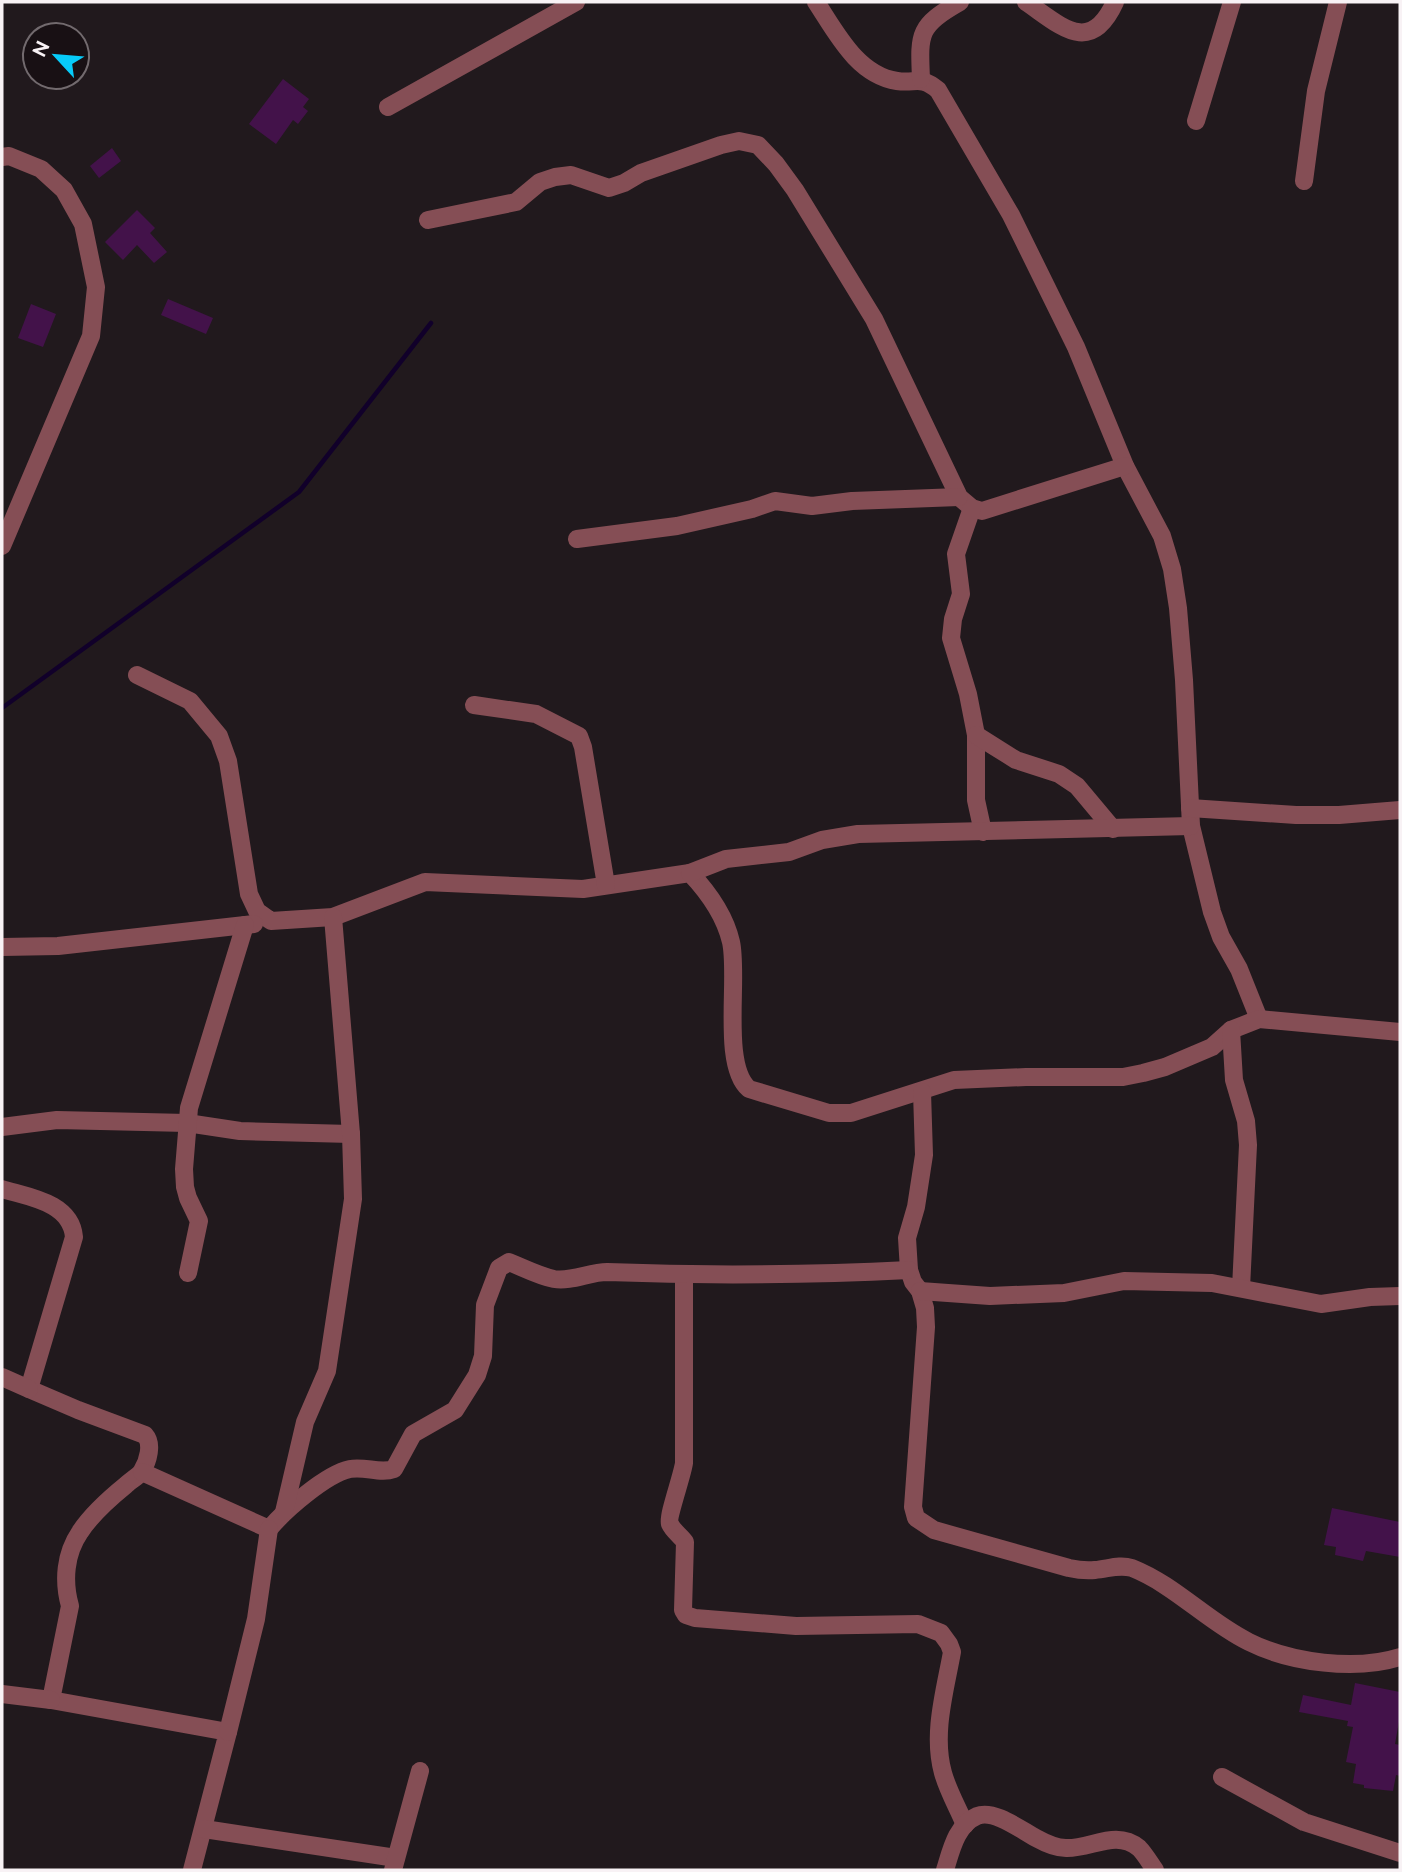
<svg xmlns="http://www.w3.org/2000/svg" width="1402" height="1872" viewBox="0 0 1402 1872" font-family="Raleway,sans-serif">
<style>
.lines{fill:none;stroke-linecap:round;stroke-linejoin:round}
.stream{stroke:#11002a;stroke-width:4.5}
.building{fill:#43124a}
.street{stroke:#854e55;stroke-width:18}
</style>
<rect width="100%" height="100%" fill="#21191d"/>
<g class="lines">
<polyline class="stream" points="2,708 299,492 431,323"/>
</g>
<g class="building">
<polygon points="283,79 309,99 303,107 308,111 298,124 293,120 276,144 249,124"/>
<polygon points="112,148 121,161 99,178 90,166"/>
<polygon points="137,210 155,228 150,233 167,252 154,263 137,245 123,260 105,242"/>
<polygon points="168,299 213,318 206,334 161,315"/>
<polygon points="31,304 56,314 43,347 18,338"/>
<polygon points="1332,1508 1400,1522 1400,1557 1366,1551 1363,1561 1335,1555 1336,1547 1324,1545"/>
<polygon points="1355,1683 1400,1692 1400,1716 1395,1744 1400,1745 1400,1776 1396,1775 1393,1791 1364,1788 1364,1785 1353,1783 1356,1764 1346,1762 1353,1727 1347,1726 1348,1721 1299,1712 1303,1695 1351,1705"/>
</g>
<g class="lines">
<g class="street">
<path d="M816,2C836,32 857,75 897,81C916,84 920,75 938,90L1011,215L1076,347L1125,466L1162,536L1172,569L1178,608L1184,680L1191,826L1212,912L1221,937L1239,969L1259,1019"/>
<path d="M1026,2C1060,25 1090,57 1115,2"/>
<path d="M921,79C919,33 918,26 960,2"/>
<polyline points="388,107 576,2"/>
<polyline points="1196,121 1232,2"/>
<polyline points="2,157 9,156 41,169 64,190 83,224 96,287 91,336 2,546"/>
<polyline points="1304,181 1316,91 1338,2"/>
<polyline points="428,220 516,202 540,182 555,177 571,175 609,188 624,183 641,173 721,145 739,141 758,145 776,164 795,190 874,319 959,497 972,508 982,511 1125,466"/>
<polyline points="972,508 956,554 961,594 953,619 951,638 968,694 976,735 976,800 983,832"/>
<polyline points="577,539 677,526 752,509 775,501 812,506 852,501 959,497"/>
<path d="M137,675L190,701L219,736L228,761L249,894L257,911L271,921L333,917L425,882L583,889L690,873C708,892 725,916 731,942C739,977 721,1065 749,1089L829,1113H851L954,1080L1026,1077H1123L1143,1073L1165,1067L1212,1047L1231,1030L1259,1019L1400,1032"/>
<polyline points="474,705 536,714 579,736 583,747 606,885"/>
<polyline points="976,735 1016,760 1059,774 1077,786 1113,829"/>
<polyline points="1190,808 1296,815 1339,815 1400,810"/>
<polyline points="690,873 726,859 789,852 822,840 858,834 1191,826"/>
<polyline points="2,947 58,946 254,924"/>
<polyline points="1231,1030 1234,1080 1246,1121 1248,1145 1241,1288"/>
<path d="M922,1092L924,1155L916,1207L907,1238L909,1270L913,1282L920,1291L925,1308L926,1327L913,1507L916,1518L934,1530L1069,1568C1078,1570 1086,1571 1095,1570C1108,1569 1119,1564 1132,1568C1175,1585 1208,1622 1249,1642C1291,1663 1356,1671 1400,1657"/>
<polyline points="2,1127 57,1120 187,1123 240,1131 351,1134"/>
<path d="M2,1189C28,1197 71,1202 74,1237L29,1389L78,1410L145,1435C153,1444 148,1461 142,1471C139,1476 131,1480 126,1485C110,1498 91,1515 80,1532C65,1554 63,1581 70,1606L51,1700L228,1732L192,1870"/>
<polyline points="188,1273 199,1221 188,1198 185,1187 184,1169 189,1108 245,925"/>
<path d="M684,1276V1463C682,1477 667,1517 670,1524C673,1531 681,1536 685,1542L683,1610L686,1615L695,1618L796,1626L918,1624L941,1633L949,1644L952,1652C945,1691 932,1734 943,1773C948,1791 958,1808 965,1825"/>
<polyline points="920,1291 990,1296 1064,1293 1124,1281 1212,1283 1321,1304 1370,1297 1400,1296"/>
<polyline points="2,1377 29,1389"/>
<path d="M142,1472L269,1529C285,1510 326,1474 350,1469C365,1466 380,1474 394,1469L413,1434L455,1410L477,1375L483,1356L485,1305L499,1268L509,1262C524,1268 539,1276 554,1279C571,1282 590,1272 607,1272C708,1276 808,1275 909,1270"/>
<polyline points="284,1512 305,1422 327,1371 353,1199 351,1134 333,917"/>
<polyline points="2,1694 51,1700"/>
<polyline points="228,1732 256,1619 269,1529"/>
<polyline points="1222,1777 1304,1822 1400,1853"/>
<polyline points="204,1829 396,1858"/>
<polyline points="393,1870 420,1771"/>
<path d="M945,1870C951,1851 956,1825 977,1816C994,1809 1021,1830 1036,1838C1045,1843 1056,1848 1066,1848C1091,1849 1116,1829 1139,1848C1145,1854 1150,1863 1155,1870"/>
</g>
</g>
<rect width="1402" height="1872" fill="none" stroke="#f8f2f5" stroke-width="7"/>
<g transform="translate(56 56) rotate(296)"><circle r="33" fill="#181014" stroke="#726a6e" stroke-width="2"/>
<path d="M0-5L12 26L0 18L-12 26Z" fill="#07cbf9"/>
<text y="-10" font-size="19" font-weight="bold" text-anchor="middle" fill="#f8f2f5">N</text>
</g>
</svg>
